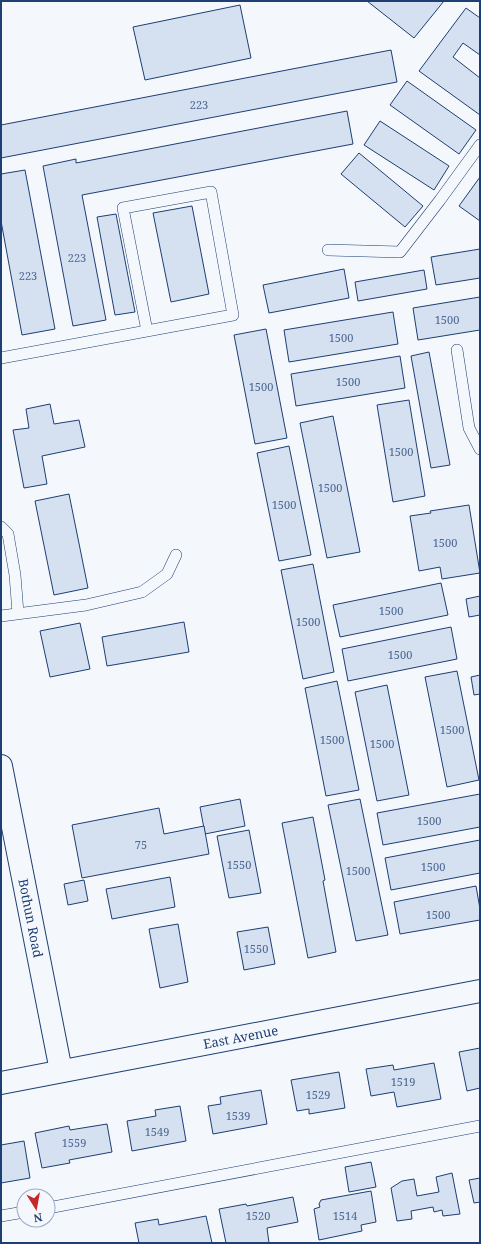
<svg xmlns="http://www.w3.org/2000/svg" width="481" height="1244" viewBox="0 0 481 1244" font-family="'Noto Serif',serif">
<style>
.building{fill:#d5e0f0;stroke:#1d3f73}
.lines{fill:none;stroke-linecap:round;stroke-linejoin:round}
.service-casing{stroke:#1d3f73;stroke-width:12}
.minor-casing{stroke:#1d3f73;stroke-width:24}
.primary-casing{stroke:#1d3f73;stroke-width:24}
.service{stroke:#f4f7fb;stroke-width:11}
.minor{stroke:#f4f7fb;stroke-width:22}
.primary{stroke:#f4f7fb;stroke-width:22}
.labels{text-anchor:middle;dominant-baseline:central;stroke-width:3;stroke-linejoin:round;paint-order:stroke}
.number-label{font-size:11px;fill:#4b6792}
.street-label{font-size:13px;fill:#1d3f73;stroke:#f4f7fb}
</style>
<rect width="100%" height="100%" fill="#f4f7fb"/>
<g class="building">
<polygon points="367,1 444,1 414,38"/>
<polygon points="240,5 251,58 145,80 133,27"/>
<polygon points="466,8 480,18 480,55 463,43 453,57 480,78 480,115 419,71"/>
<polygon points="391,50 397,82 1,158 1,125"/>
<polygon points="407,81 476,130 459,154 390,105"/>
<polygon points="347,111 353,144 82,195 106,320 73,326 43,166 76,159 76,163"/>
<polygon points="380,121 449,166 434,190 364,145"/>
<polygon points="359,153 423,206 405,227 341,174"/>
<polygon points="25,170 55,329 22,335 1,221 1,174"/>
<polygon points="480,177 480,221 459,206"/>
<polygon points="192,206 209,294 171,302 153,213"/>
<polygon points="116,214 135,312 115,315 97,217"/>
<polygon points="480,249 480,278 436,285 431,257"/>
<polygon points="344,269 349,298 269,313 263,285"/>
<polygon points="424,270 427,289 358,301 355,282"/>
<polygon points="480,297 480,330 418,340 413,308"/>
<polygon points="393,312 398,344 289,362 284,330"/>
<polygon points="266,329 287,438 255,444 234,335"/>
<polygon points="429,352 450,465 431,468 411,356"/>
<polygon points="400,356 405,388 296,406 291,374"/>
<polygon points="409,400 425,496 393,502 377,405"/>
<polygon points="50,404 54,424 79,420 85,447 42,456 47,484 24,488 13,430 29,428 26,409"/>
<polygon points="333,416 360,552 327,558 300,423"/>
<polygon points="289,446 311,555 279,561 257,453"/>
<polygon points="69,494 88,588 54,595 35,501"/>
<polygon points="469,505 480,573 442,579 440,567 419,571 410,516 431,513 430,511"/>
<polygon points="313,564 334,672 303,679 281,570"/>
<polygon points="441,583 448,615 340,637 333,605"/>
<polygon points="480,596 480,615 469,617 466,599"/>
<polygon points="184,622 189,652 107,666 102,637"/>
<polygon points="80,623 90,669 50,677 40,631"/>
<polygon points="451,627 457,659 348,681 342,649"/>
<polygon points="457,671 479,780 447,787 425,677"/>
<polygon points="480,675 480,694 474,695 471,677"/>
<polygon points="337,681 359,790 326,796 305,688"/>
<polygon points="387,685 409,795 377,801 355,692"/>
<polygon points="480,794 480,827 383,845 377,813"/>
<polygon points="240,799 245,826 205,834 200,807"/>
<polygon points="360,799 388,935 356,941 328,805"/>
<polygon points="159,808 164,834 204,826 209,854 82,878 72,825"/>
<polygon points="313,817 325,880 323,881 336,952 308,958 282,823"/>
<polygon points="249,830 261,893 229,898 217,836"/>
<polygon points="480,840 480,873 391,890 385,858"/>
<polygon points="170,877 175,907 112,919 106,889"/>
<polygon points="84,880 88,901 68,905 64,884"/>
<polygon points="476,886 480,909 480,920 400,934 394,902"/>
<polygon points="178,924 188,982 160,988 149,929"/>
<polygon points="268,927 275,964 244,970 237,932"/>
<polygon points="480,1048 480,1088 467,1091 459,1052"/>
<polygon points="434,1063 441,1099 397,1107 394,1092 371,1096 366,1069 393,1065 394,1070"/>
<polygon points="339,1072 345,1108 309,1114 309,1109 297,1111 291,1080"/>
<polygon points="261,1090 267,1124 213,1134 208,1106 221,1104 220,1097"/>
<polygon points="180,1106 186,1141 132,1151 127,1121 156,1116 155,1110"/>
<polygon points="107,1124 112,1152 69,1160 70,1163 42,1168 35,1133 69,1126 70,1130"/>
<polygon points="24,1141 30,1178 1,1183 1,1145"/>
<polygon points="371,1162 376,1187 349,1192 345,1167"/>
<polygon points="452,1173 460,1214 443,1216 442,1210 434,1212 433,1207 411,1211 412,1219 397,1221 391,1188 402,1181 414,1179 417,1196 439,1192 436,1177"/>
<polygon points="480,1178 480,1202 474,1203 469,1180"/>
<polygon points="371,1191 376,1222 361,1225 362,1231 319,1240 314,1209 320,1207 319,1204 321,1200"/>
<polygon points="293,1197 298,1222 267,1228 269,1243 226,1243 219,1209 246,1204 247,1206"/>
<polygon points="206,1216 212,1243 139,1243 135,1223 158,1219 159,1225"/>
</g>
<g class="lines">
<defs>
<g id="service">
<polyline points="328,250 400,252 440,200 480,145"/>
<polyline points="457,350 469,428 480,449"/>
<polyline points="1,358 233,315 211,192 123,208 147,331"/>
<polyline points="1,527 8,534 15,575 18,613"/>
<polyline points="1,616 86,605 142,592 167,574 176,555"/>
<polyline points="48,1208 480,1126"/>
<polyline points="1,1216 24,1212"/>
</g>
<g id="minor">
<path id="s1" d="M1,766L61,1071"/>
</g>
<g id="primary">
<path id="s2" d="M1,1083L480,991"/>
</g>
</defs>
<use href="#service" class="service-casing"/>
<use href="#minor" class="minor-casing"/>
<use href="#primary" class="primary-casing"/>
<use href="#service" class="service"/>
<use href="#minor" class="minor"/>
<use href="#primary" class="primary"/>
</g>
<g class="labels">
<g class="number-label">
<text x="199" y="104">223</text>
<text x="77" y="257">223</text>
<text x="28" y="275">223</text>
<text x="447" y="319">1500</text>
<text x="341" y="337">1500</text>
<text x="348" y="381">1500</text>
<text x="261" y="386">1500</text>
<text x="401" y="451">1500</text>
<text x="330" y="487">1500</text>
<text x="284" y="504">1500</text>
<text x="445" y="542">1500</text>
<text x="391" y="610">1500</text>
<text x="308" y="621">1500</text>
<text x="400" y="654">1500</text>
<text x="452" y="729">1500</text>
<text x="332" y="739">1500</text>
<text x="382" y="743">1500</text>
<text x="429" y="820">1500</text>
<text x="141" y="844">75</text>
<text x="239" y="864">1550</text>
<text x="433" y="866">1500</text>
<text x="358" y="870">1500</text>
<text x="438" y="914">1500</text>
<text x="256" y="948">1550</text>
<text x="403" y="1081">1519</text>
<text x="318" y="1094">1529</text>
<text x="238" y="1115">1539</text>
<text x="157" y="1131">1549</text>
<text x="74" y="1142">1559</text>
<text x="258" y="1215">1520</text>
<text x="345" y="1215">1514</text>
</g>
<g class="street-label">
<text stroke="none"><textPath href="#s1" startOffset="155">Bothun Road</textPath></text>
<text stroke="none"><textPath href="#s2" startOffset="244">East Avenue</textPath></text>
</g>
</g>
<rect width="481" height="1244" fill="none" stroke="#1d3f73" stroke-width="4"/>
<g transform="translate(36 1208) rotate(169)"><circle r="19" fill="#f4f7fb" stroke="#9eadc5"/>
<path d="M0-3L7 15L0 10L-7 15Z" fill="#c62828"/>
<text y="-6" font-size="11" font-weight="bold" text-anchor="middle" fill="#1d3f73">N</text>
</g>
</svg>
